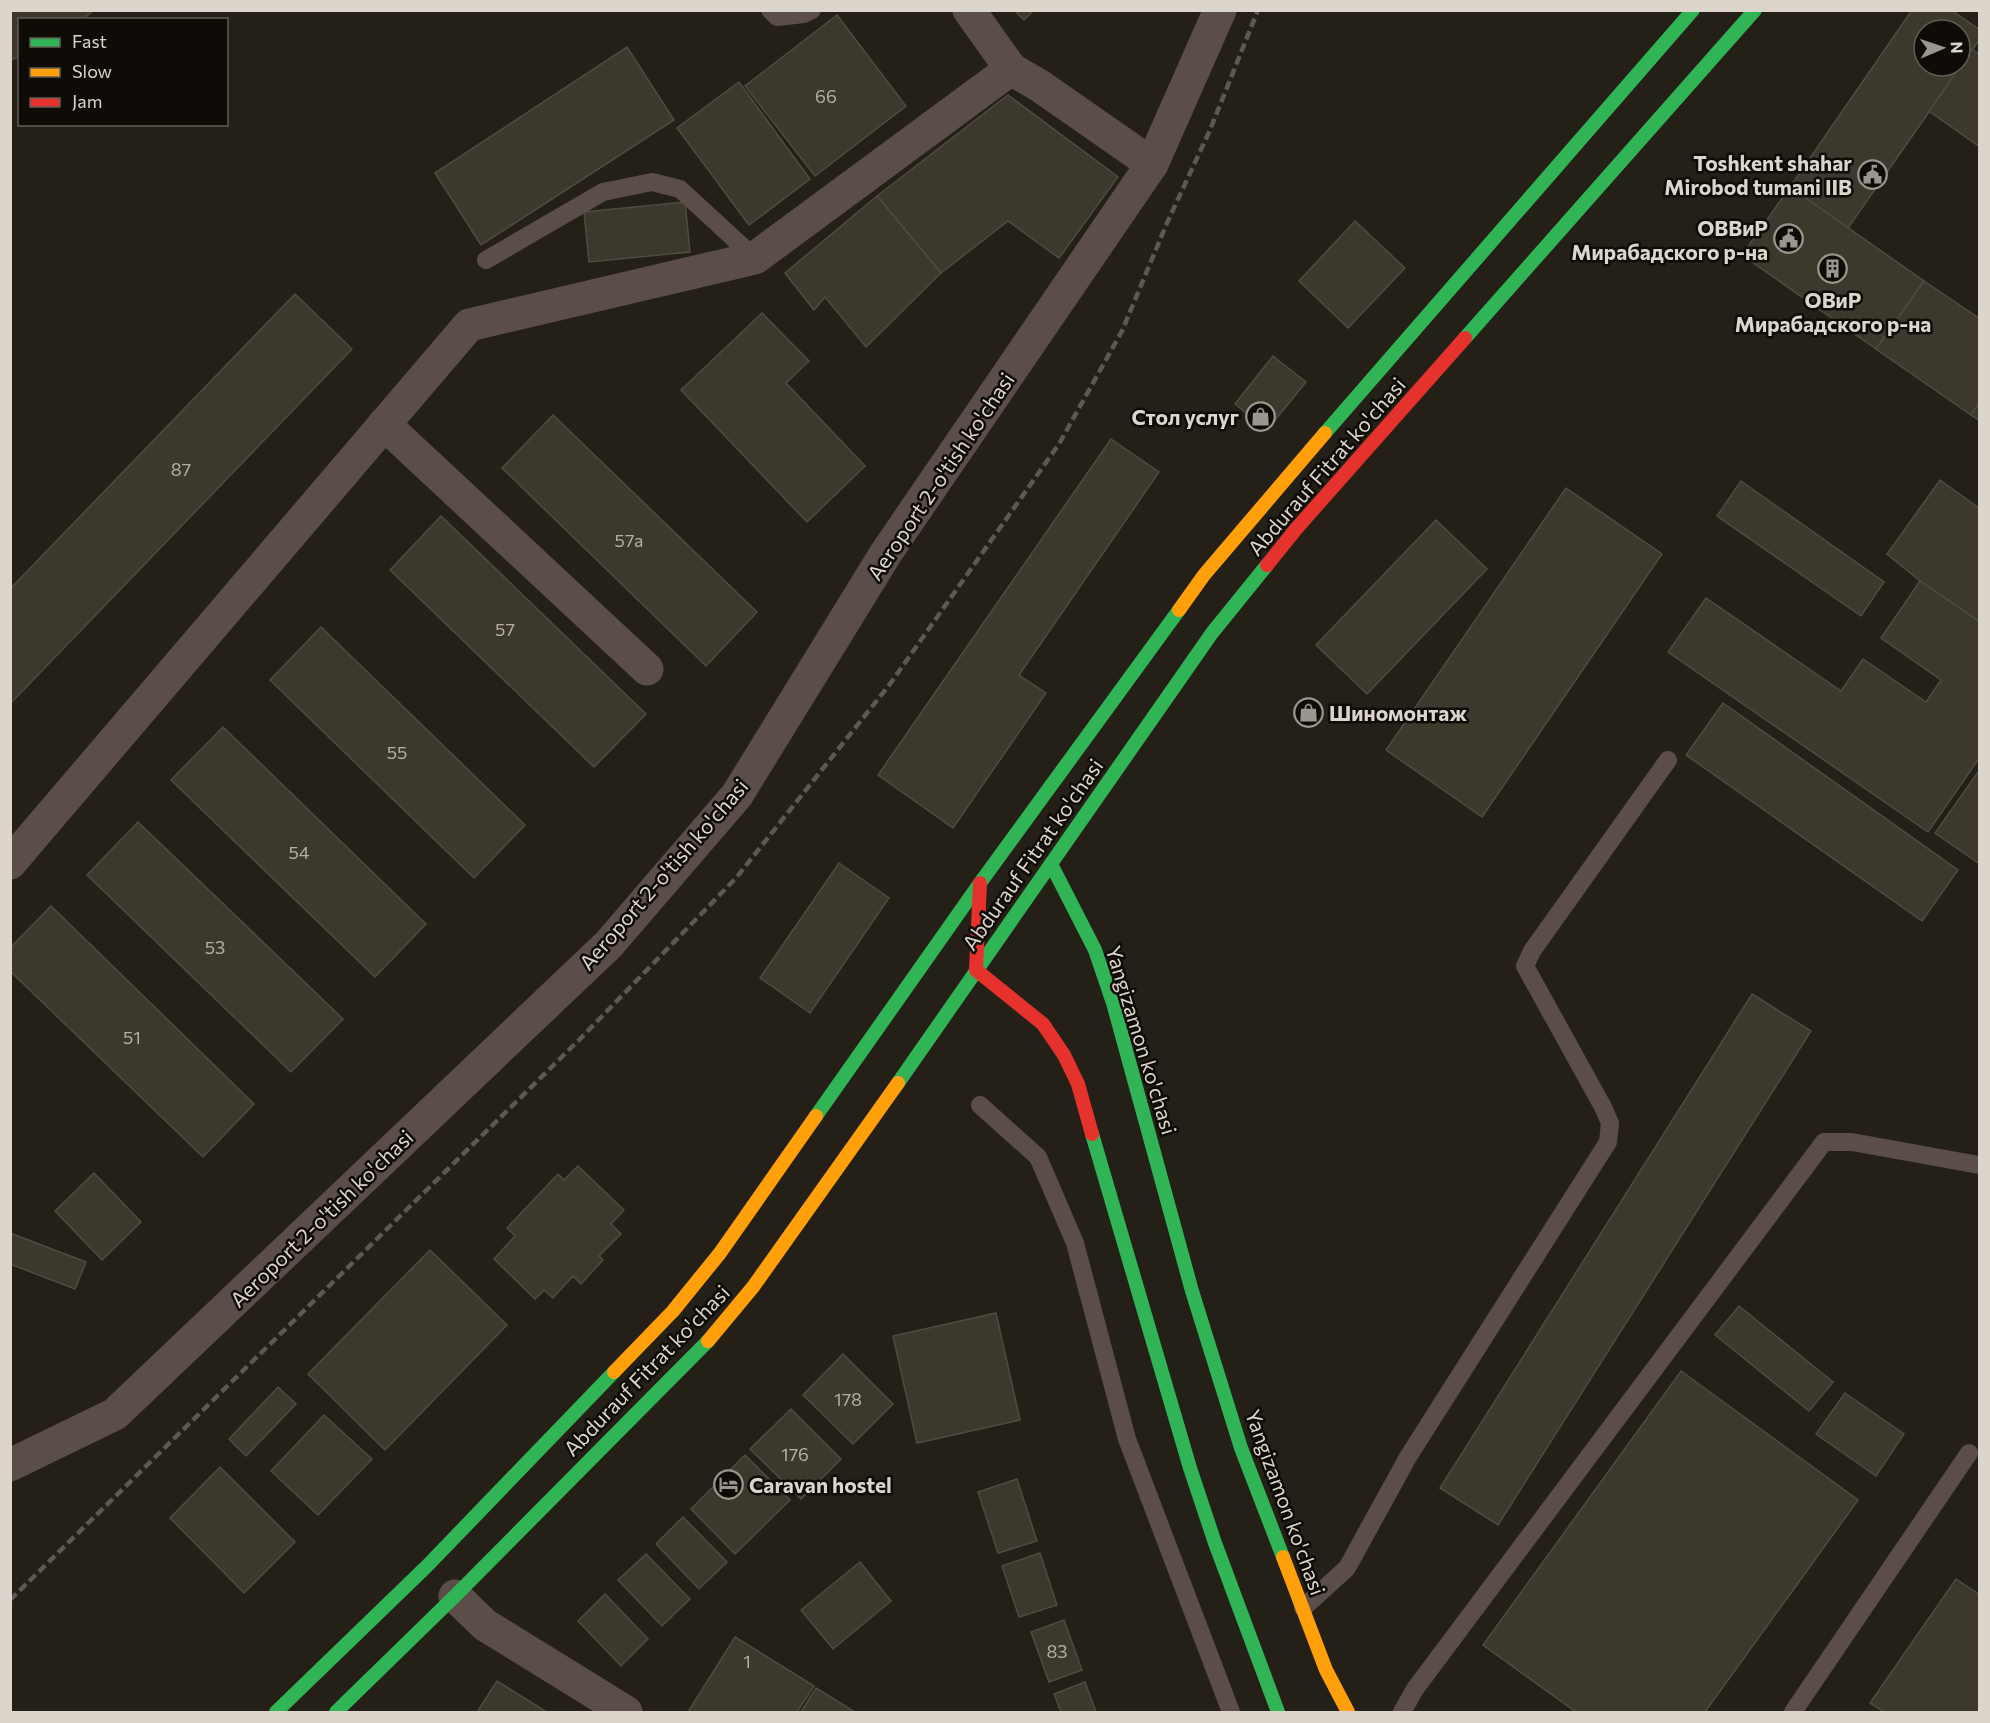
<svg xmlns="http://www.w3.org/2000/svg" width="1990" height="1723" viewBox="0 0 1990 1723" font-family="Commissioner,sans-serif">
<style>
.building{fill:#3d382c;stroke:#4f4b44;stroke-width:1.5;fill-rule:evenodd}
.lines{fill:none;stroke-linecap:round;stroke-linejoin:round}
.lane{stroke:#5b4e49;stroke-width:18}
.street{stroke:#5b4e49;stroke-width:33}
.fast{stroke:#30b455;stroke-width:14}
.slow{stroke:#ff9f0a;stroke-width:14}
.jam{stroke:#e5322d;stroke-width:14}
.rail{stroke:#5f5752;stroke-width:4.5;stroke-dasharray:9 4.5;stroke-linecap:butt}
.labels{text-anchor:middle;dominant-baseline:central;stroke-width:5;stroke-linejoin:round;paint-order:stroke}
.number-label{font-size:18px;fill:#b4aea4}
.poi-label{font-size:21px;font-weight:bold;fill:#dbd5cc;stroke:#0f0b06;text-anchor:end}
.street-label{font-size:21px;fill:#dbd5cc;stroke:#0f0b06}
</style>
<rect width="100%" height="100%" fill="#242018"/>
<g class="building">
<polygon points="10,10 94,10 82,20 20,20 20,57 10,60"/>
<polygon points="1014,10 1034,10 1024,20"/>
<path d="M1912,10H1951L1980,30V39L1848,228L1790,187ZM1924,30H1960V66H1924Z"/>
<polygon points="837,15 906,106 815,176 745,86"/>
<polygon points="627,47 674,120 481,245 435,173"/>
<polygon points="1972,49 1980,55 1980,147 1929,111"/>
<polygon points="739,82 810,179 749,225 677,128"/>
<polygon points="1008,95 1118,177 1059,258 1008,221 941,273 877,196"/>
<polygon points="1790,187 1924,281 1876,349 1742,255"/>
<polygon points="877,196 941,273 866,347 825,297 814,310 785,273"/>
<polygon points="685,202 690,252 589,262 584,212"/>
<polygon points="1355,221 1405,268 1348,328 1299,281"/>
<polygon points="1924,281 1980,319 1980,402 1971,415 1876,349"/>
<polygon points="295,294 352,349 10,704 10,589"/>
<polygon points="762,313 809,361 786,383 865,466 807,522 681,390"/>
<polygon points="1273,356 1306,382 1267,430 1235,404"/>
<polygon points="1980,402 1980,421 1971,415"/>
<polygon points="553,415 757,612 706,666 502,468"/>
<polygon points="1111,439 1159,472 1019,675 1046,693 953,828 878,775"/>
<polygon points="1940,480 1980,509 1980,622 1920,581 1887,554"/>
<polygon points="1741,481 1884,582 1861,616 1717,516"/>
<polygon points="1566,488 1662,554 1482,817 1386,750"/>
<polygon points="441,516 646,714 594,767 390,570"/>
<polygon points="1436,520 1487,569 1367,694 1316,645"/>
<polygon points="1920,581 1980,622 1980,757 1928,832 1668,652 1706,598 1841,691 1863,659 1926,702 1941,680 1881,638"/>
<polygon points="321,627 525,825 474,878 270,680"/>
<polygon points="1723,703 1958,870 1922,921 1686,755"/>
<polygon points="223,727 426,924 375,977 171,780"/>
<polygon points="1980,769 1980,864 1935,833"/>
<polygon points="138,822 343,1019 291,1072 87,875"/>
<polygon points="839,863 889,898 810,1013 760,978"/>
<polygon points="51,906 254,1104 203,1157 10,971 10,948"/>
<polygon points="1752,994 1811,1031 1498,1525 1440,1488"/>
<polygon points="578,1166 624,1210 611,1224 621,1234 599,1256 603,1260 581,1284 573,1276 553,1298 544,1290 535,1299 494,1259 515,1236 507,1228 558,1174 564,1180"/>
<polygon points="94,1173 141,1222 102,1260 55,1211"/>
<polygon points="10,1233 86,1262 75,1289 10,1264"/>
<polygon points="430,1250 507,1325 385,1450 308,1374"/>
<polygon points="1739,1306 1833,1382 1809,1411 1715,1335"/>
<polygon points="996,1313 1020,1420 917,1443 893,1336"/>
<polygon points="843,1354 893,1404 853,1444 803,1395"/>
<polygon points="1681,1371 1858,1500 1705,1712 1576,1712 1483,1645"/>
<polygon points="278,1387 296,1404 246,1456 229,1439"/>
<polygon points="1845,1393 1904,1434 1876,1476 1816,1434"/>
<polygon points="791,1409 841,1459 801,1499 750,1449"/>
<polygon points="324,1415 372,1459 318,1515 271,1471"/>
<polygon points="745,1455 790,1500 735,1554 691,1509"/>
<polygon points="220,1467 295,1542 244,1593 170,1518"/>
<polygon points="1017,1479 1037,1541 998,1553 978,1492"/>
<polygon points="683,1517 727,1562 699,1589 656,1544"/>
<polygon points="1040,1553 1057,1605 1019,1617 1002,1566"/>
<polygon points="646,1554 690,1599 662,1626 618,1580"/>
<polygon points="860,1562 891,1601 833,1649 801,1610"/>
<polygon points="1956,1579 1980,1595 1980,1712 1884,1712 1870,1703"/>
<polygon points="605,1594 648,1639 621,1666 578,1621"/>
<polygon points="1064,1620 1082,1670 1049,1682 1031,1632"/>
<polygon points="735,1637 814,1686 797,1712 688,1712"/>
<polygon points="497,1681 547,1712 477,1712"/>
<polygon points="1085,1682 1096,1712 1061,1712 1054,1694"/>
<polygon points="816,1688 855,1712 801,1712"/>
</g>
<g class="lines">
<g class="lane">
<polyline points="770,10 777,17 804,14 812,10"/>
<polyline points="486,260 603,192 652,182 680,189 755,258"/>
<polyline points="980,1105 1038,1157 1075,1243 1127,1439 1231,1712"/>
<polyline points="1303,1608 1347,1568 1408,1457 1608,1142 1610,1123 1603,1107 1525,966 1532,951 1668,760"/>
<polyline points="1402,1712 1415,1689 1824,1142 1852,1142 1979,1165"/>
<polyline points="1793,1712 1969,1453"/>
</g>
<g class="street">
<polyline points="969,10 1011,69 1040,86 1152,164"/>
<polyline points="384,424 647,669"/>
<polyline points="10,863 469,325 755,258 1011,69"/>
<polyline points="10,1465 115,1414 609,944 737,795 886,553 1152,164 1220,10"/>
<polyline points="455,1596 485,1625 626,1712"/>
</g>
<g class="fast">
<polyline points="1465,338 1755,10"/>
<polyline points="1325,433 1693,10"/>
<polyline points="1051,864 1095,950 1113,1003 1192,1291 1241,1448 1283,1557"/>
<polyline points="898,1083 1212,633 1267,565"/>
<polyline points="816,1116 980,883 1179,610"/>
<polyline points="1092,1134 1190,1468 1215,1543 1278,1712"/>
<polyline points="276,1712 427,1566 614,1372"/>
<polyline points="336,1712 455,1596 708,1341"/>
</g>
<g class="slow">
<polyline points="1179,610 1204,575 1325,433"/>
<polyline points="708,1341 753,1287 898,1083"/>
<polyline points="614,1372 673,1311 720,1253 816,1116"/>
<polyline points="1283,1557 1326,1670 1348,1712"/>
</g>
<g class="jam">
<polyline points="1267,565 1296,529 1465,338"/>
<polyline points="980,883 976,970 1043,1024 1064,1055 1078,1084 1092,1134"/>
</g>
<polyline class="rail" points="10,1600 579,1040 736,878 890,684 1059,444 1122,331 1167,223 1210,130 1258,10"/>
</g>
<defs>
<symbol id="civic-ring" viewBox="-11 -11 22 22"><circle r="9.5" fill="#0f0b06" stroke="#9b968d" stroke-width="1.5"/><path d="M-.6-6.5H3V-4.5H.6V-3L4-1V1h2V6H-6V1h2V-1L-.6-3ZM-1.2 2.5V6h2.4V2.5Z" fill="#9b968d"/></symbol>
<symbol id="building-ring" viewBox="-11 -11 22 22"><circle r="9.5" fill="#0f0b06" stroke="#9b968d" stroke-width="1.5"/><path d="M-4-6H4V6H1V3H-1V6H-4ZM-2.5-4.3h1.7v1.8h-1.7ZM.8-4.3h1.7v1.8H.8ZM-2.5-1h1.7V.8h-1.7ZM.8-1h1.7V.8H.8Z" fill="#9b968d"/></symbol>
<symbol id="shop-ring" viewBox="-11 -11 22 22"><circle r="9.5" fill="#0f0b06" stroke="#9b968d" stroke-width="1.5"/><path d="M-5-2.5h2.3a2.7 3.5 0 0 1 5.4 0H5L5.5 6h-11ZM-1.5-2.5h3a1.5 2.3 0 0 0-3 0Z" fill="#9b968d"/></symbol>
<symbol id="hotel-ring" viewBox="-11 -11 22 22"><circle r="9.5" fill="#0f0b06" stroke="#9b968d" stroke-width="1.5"/><path d="M-6-4.5h1.5V1H6V5H4.5V3h-9V5H-6ZM-4 0a1.8 1.8 0 1 1 3.6 0ZM.5 0V-2.5h3Q6-2.5 6 0Z" fill="#9b968d"/></symbol>
</defs>
<g fill-rule="evenodd">
<use href="#civic-ring" x="1856" y="158" width="33" height="33"/>
<use href="#civic-ring" x="1772" y="222" width="33" height="33"/>
<use href="#building-ring" x="1816" y="252" width="33" height="33"/>
<use href="#shop-ring" x="1244" y="400" width="33" height="33"/>
<use href="#shop-ring" x="1292" y="696" width="33" height="33"/>
<use href="#hotel-ring" x="712" y="1468" width="33" height="33"/>
</g>
<g class="labels">
<g class="number-label">
<text x="826" y="96">66</text>
<text x="181" y="469">87</text>
<text x="629" y="540">57а</text>
<text x="505" y="629">57</text>
<text x="397" y="752">55</text>
<text x="299" y="852">54</text>
<text x="215" y="947">53</text>
<text x="132" y="1037">51</text>
<text x="848" y="1399">178</text>
<text x="795" y="1454">176</text>
<text x="1057" y="1651">83</text>
<text x="747" y="1661">1</text>
</g>
<g class="poi-label">
<text x="1852" y="162">Toshkent shahar<tspan x="1852" dy="24">Mirobod tumani IIB</tspan></text>
<text x="1768" y="227">ОВВиР<tspan x="1768" dy="24">Мирабадского р-на</tspan></text>
<text x="1833" y="299" text-anchor="middle">ОВиР<tspan x="1833" dy="24">Мирабадского р-на</tspan></text>
<text x="1239" y="416">Стол услуг</text>
<text x="1329" y="712" text-anchor="start">Шиномонтаж</text>
<text x="749" y="1484" text-anchor="start">Caravan hostel</text>
</g>
<g class="street-label">
<text transform="translate(1326 466) rotate(-49)">Abdurauf Fitrat ko'chasi</text>
<text transform="translate(940 476) rotate(-56)">Aeroport 2-o'tish ko'chasi</text>
<text transform="translate(1032 854) rotate(-55)">Abdurauf Fitrat ko'chasi</text>
<text transform="translate(663 874) rotate(-49)">Aeroport 2-o'tish ko'chasi</text>
<text transform="translate(1142 1040) rotate(73)">Yangizamon ko'chasi</text>
<text transform="translate(321 1218) rotate(-44)">Aeroport 2-o'tish ko'chasi</text>
<text transform="translate(646 1370) rotate(-46)">Abdurauf Fitrat ko'chasi</text>
<text transform="translate(1286 1502) rotate(70)">Yangizamon ko'chasi</text>
</g>
</g>
<rect width="1990" height="1723" fill="none" stroke="#dbd5cc" stroke-width="24"/>
<rect x="18" y="18" width="210" height="108" fill="#0f0b06" stroke="#615c55" stroke-width="1.5"/>
<rect x="30" y="38" width="30" height="9" fill="#30b455" stroke="#615c55" stroke-width="1.5"/>
<text x="72" y="48" font-size="18" fill="#dbd5cc">Fast</text>
<rect x="30" y="68" width="30" height="9" fill="#ff9f0a" stroke="#615c55" stroke-width="1.5"/>
<text x="72" y="78" font-size="18" fill="#dbd5cc">Slow</text>
<rect x="30" y="98" width="30" height="9" fill="#e5322d" stroke="#615c55" stroke-width="1.5"/>
<text x="72" y="108" font-size="18" fill="#dbd5cc">Jam</text>
<g transform="translate(1942 48) rotate(88)"><circle r="28" fill="#0f0b06" stroke="#615c55" stroke-width="1.5"/>
<path d="M0-4.5L10 22L0 15L-10 22Z" fill="#9b968d"/>
<text y="-9" font-size="16" font-weight="bold" text-anchor="middle" fill="#dbd5cc">N</text>
</g>
</svg>
